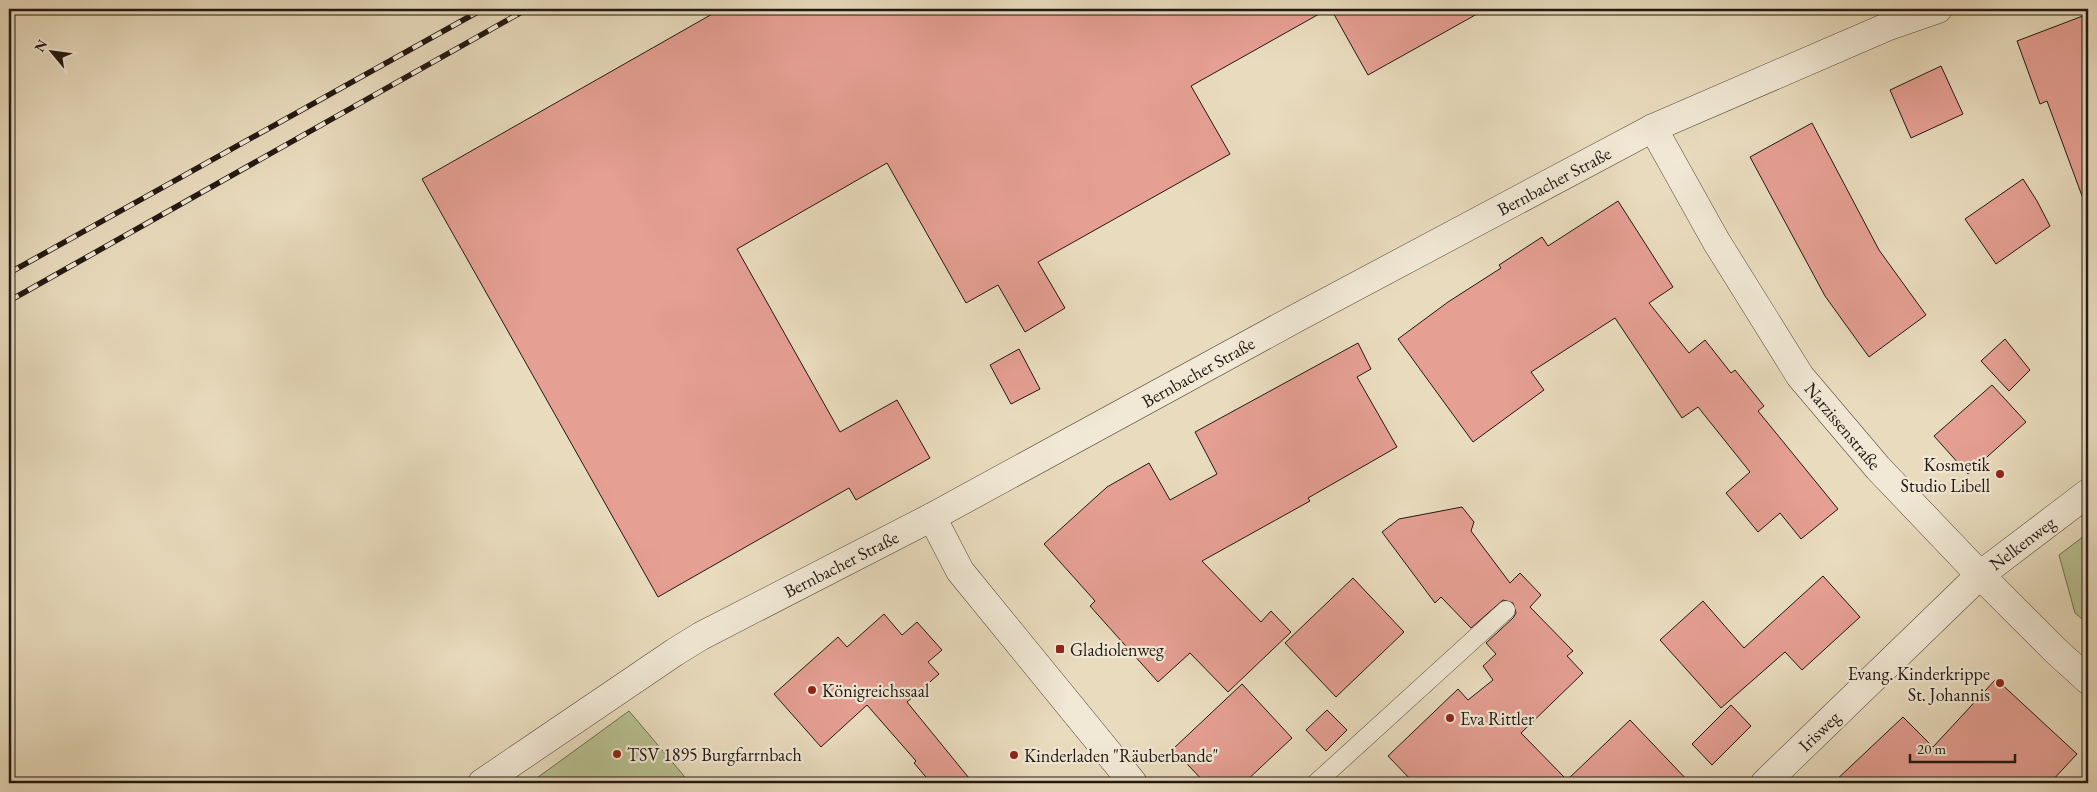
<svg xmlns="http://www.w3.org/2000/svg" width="2097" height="792" viewBox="0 0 2097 792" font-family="'EB Garamond',serif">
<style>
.green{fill:#b8c090;stroke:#6e6c51}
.building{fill:#e59f93;stroke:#231812}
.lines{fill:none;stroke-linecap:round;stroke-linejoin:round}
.service-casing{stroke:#54493d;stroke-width:19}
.minor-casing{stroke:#54493d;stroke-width:29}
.tertiary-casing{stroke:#54493d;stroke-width:29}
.service{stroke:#f1e8d5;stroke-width:18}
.minor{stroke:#f1e8d5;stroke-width:28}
.tertiary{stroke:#f1e8d5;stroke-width:28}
.rail-casing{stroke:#231812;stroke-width:5.5}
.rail{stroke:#f1e8d5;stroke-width:4;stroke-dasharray:11;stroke-linecap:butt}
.poi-dot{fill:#8f2418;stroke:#f1e8d5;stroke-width:2}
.labels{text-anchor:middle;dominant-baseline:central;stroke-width:4.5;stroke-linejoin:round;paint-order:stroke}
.street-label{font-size:18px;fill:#231812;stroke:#f1e8d5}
.poi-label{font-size:18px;fill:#231812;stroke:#f1e8d5;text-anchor:start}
</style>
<rect width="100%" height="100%" fill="#e9dcbe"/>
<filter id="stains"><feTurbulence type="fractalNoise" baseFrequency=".004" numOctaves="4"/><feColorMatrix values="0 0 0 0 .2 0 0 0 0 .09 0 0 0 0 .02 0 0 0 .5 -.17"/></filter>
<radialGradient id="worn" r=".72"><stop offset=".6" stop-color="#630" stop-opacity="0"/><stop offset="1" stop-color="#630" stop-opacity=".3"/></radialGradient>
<g class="green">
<polygon points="2088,533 2088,624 2075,613 2059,555"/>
<polygon points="629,711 690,783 530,783"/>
</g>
<g class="building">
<polygon points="721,9 1328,9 1191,86 1230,154 1038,262 1065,308 1025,332 998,285 966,303 887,163 737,249 840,432 897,400 930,458 856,500 849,488 658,597 422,179"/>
<polygon points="1331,9 1486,9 1368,75"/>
<polygon points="2088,14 2088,203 2085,204 2047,101 2040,104 2017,41"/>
<polygon points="1941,66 1963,114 1911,138 1890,90"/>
<polygon points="1812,123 1879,250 1926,315 1869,357 1825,296 1750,157"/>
<polygon points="2023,179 2037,201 2050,226 1996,264 1965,219"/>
<polygon points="1618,201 1673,287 1649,303 1689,353 1705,340 1731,373 1735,370 1764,406 1758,411 1838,509 1801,539 1780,513 1758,532 1726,493 1750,472 1698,407 1682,418 1615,318 1531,372 1544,390 1473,442 1398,339 1448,302 1501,268 1499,265 1542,237 1548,246"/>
<polygon points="2005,339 2030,370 2009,391 1981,361"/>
<polygon points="1358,343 1371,369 1357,377 1397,447 1308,498 1310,501 1202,561 1261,622 1271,611 1291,632 1228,692 1190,653 1158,682 1090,606 1095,601 1044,544 1107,487 1149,463 1170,500 1217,474 1195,432"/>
<polygon points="1019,349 1040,389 1011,404 990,365"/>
<polygon points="1992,385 2026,422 1968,474 1934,436"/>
<polygon points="1462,507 1474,522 1471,531 1510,583 1520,573 1541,595 1530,607 1573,651 1567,656 1583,673 1521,733 1567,780 1630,720 1690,783 1414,783 1388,756 1458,689 1468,700 1493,680 1483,666 1496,654 1486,643 1513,618 1516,613 1513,603 1503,600 1471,628 1441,597 1435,603 1382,532 1399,519"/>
<polygon points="1823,576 1860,617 1802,670 1785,652 1721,708 1660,640 1703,601 1744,648"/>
<polygon points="1353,578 1404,632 1336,697 1285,643"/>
<polygon points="884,614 902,635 917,622 942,650 928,662 939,674 907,702 973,783 931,783 914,763 916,761 867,705 821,747 774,694 838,637 847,647"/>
<polygon points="1996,679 2077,754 2050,783 1833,783 1903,717 1933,747"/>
<polygon points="1242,684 1292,738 1244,783 1205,783 1173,749"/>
<polygon points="1731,705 1751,726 1712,765 1692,744"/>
<polygon points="1327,710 1347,730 1326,751 1306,730"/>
</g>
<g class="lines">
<defs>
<polyline id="service" points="1316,783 1506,610"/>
<g id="minor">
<polyline points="1653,128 1716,241 1800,376 1878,468 1980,575 2057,652 2088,680"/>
<polyline points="932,517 960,571 1133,783"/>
<polyline points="1765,783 1980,575 2088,493"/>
</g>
<polyline id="tertiary" points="482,783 675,652 701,636 932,517 1302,315 1653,128 1889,26 1938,9"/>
</defs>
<use href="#service" class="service-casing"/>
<use href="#minor" class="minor-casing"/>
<use href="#tertiary" class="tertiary-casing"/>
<use href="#service" class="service"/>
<use href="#minor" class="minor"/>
<use href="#tertiary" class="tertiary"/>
<defs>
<g id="rail">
<polyline points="9,273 483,9"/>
<polyline points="9,301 527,9"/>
</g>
</defs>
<use href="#rail" class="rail-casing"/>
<use href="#rail" class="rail"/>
</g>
<g class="poi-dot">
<circle cx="2000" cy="474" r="5"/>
<rect x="1055" y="644" width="10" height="10" rx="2.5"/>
<circle cx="2000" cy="683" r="5"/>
<circle cx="812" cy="690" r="5"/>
<circle cx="1450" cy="718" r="5"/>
<circle cx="617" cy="754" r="5"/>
<circle cx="1014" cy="755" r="5"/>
</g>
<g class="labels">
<g class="street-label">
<text transform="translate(1554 181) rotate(-28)">Bernbacher Straße</text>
<text transform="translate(1198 372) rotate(-29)">Bernbacher Straße</text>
<text transform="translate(1843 426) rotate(50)">Narzissenstraße</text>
<text transform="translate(2022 543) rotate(-37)">Nelkenweg</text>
<text transform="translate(841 564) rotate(-27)">Bernbacher Straße</text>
<text transform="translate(1819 731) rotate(-44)">Irisweg</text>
</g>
<g class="poi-label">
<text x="1990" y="464" text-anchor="end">Kosmetik<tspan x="1990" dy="21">Studio Libell</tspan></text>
<text x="1070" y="649">Gladiolenweg</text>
<text x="1990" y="673" text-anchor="end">Evang. Kinderkrippe<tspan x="1990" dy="21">St. Johannis</tspan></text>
<text x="822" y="690">Königreichssaal</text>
<text x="1460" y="718">Eva Rittler</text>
<text x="627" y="754">TSV 1895 Burgfarrnbach</text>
<text x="1024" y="755">Kinderladen "Räuberbande"</text>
</g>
</g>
<rect width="2097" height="792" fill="none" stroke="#e9dcbe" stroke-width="30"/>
<rect x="10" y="10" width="2077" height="772" fill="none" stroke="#231812" stroke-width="2.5"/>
<rect x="15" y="15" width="2067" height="762" fill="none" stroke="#231812"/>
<g transform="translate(52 52) rotate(299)" stroke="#f1e8d5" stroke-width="4" paint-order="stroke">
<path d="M0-4L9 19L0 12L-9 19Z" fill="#231812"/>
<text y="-8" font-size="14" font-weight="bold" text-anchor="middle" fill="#231812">N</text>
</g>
<path d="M1910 754v8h105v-8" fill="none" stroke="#231812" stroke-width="2.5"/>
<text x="1917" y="754" font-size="15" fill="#231812" stroke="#f1e8d5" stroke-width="4" paint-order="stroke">20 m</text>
<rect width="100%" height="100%" filter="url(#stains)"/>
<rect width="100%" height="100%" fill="url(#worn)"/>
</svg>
